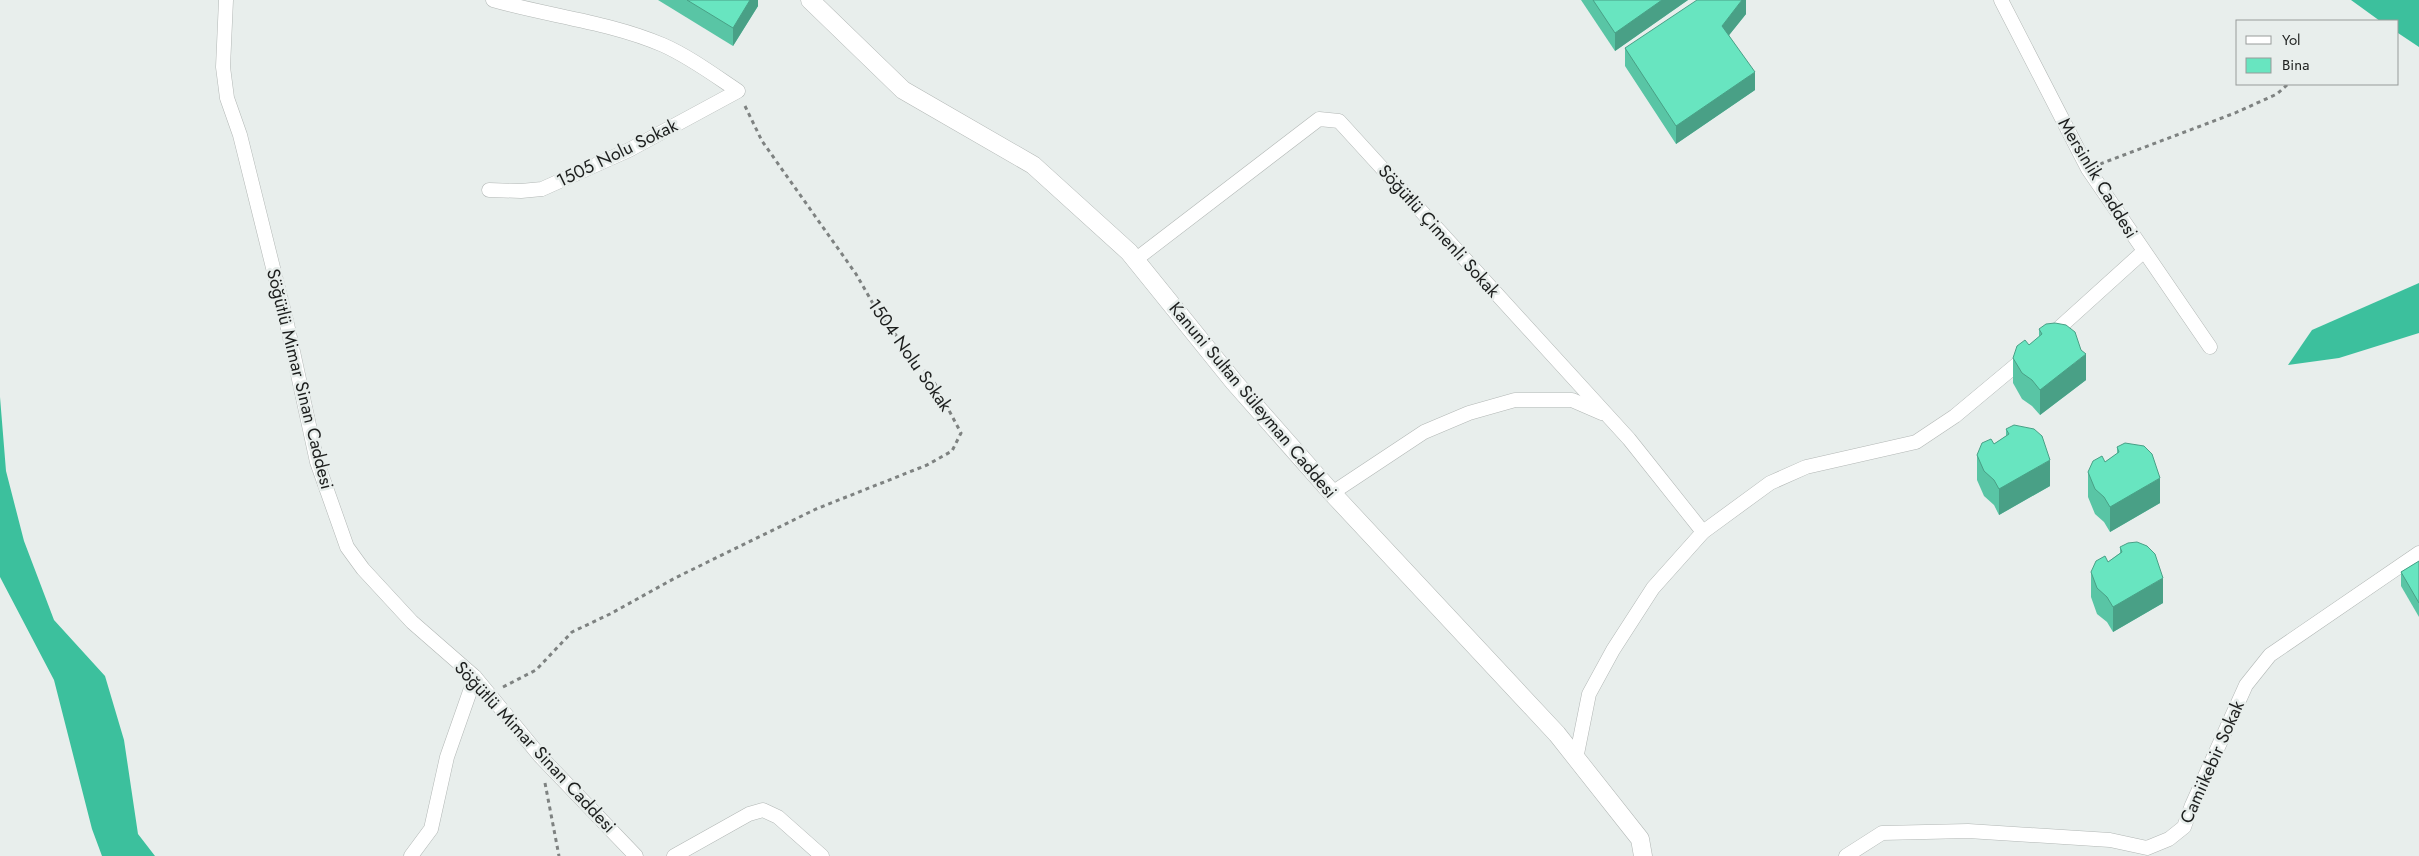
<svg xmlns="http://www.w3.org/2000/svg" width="2419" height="856" viewBox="0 0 2419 856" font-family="Jost,sans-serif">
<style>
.forest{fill:#3cc09d}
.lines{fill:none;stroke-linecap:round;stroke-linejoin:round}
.minor-casing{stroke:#b2b7b5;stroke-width:15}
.tertiary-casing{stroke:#b2b7b5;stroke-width:19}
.path{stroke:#7e8281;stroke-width:3;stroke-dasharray:4 4;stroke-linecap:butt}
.minor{stroke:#fff;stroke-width:14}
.tertiary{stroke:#fff;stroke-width:18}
.wall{fill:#59c5a5}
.shaded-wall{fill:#49a086}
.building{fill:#68e5c0;stroke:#49a086}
.labels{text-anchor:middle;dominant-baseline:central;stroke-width:5;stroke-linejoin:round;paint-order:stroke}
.street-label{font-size:18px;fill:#1d1f1e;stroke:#e8eeec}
</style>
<rect width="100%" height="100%" fill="#e8eeec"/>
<g class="forest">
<polygon points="2351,0 2419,0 2419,47 2398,33 2398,21 2380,21"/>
<polygon points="2419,283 2419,333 2339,358 2288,365 2312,330"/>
<polygon points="0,397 6,471 24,541 54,620 105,676 124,740 138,834 155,856 102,856 92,829 54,680 0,577"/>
</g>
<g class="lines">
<defs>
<g id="minor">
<polyline points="226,0 223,67 227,98 240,135 287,324 317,462 347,547 363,569 412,622 475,677 540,756 636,856"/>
<polyline points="2001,0 2088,169 2210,347"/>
<path d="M489,190L521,191L542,189L629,150L738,91C714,75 690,57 663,45C610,22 548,16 493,0"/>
<polyline points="1135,260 1319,119 1339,121 1629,439 1703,532"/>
<polyline points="2049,337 2143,252"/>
<polyline points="1332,493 1424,432 1469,413 1515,400 1572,400 1602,413"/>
<polyline points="1576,759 1589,694 1613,650 1653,588 1703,532 1770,483 1806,467 1916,442 1955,416 2027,356"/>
<polyline points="411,856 431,829 447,757 475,677"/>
<polyline points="674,856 749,814 763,810 778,817 822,856"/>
<polyline points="1846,856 1882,833 1968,831 2110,840 2147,848 2169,839 2184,827 2192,805 2246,685 2270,655 2419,553"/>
</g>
<polyline id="tertiary" points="810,0 903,90 1033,165 1129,252 1234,382 1332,493 1557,734 1640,839 1643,856"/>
</defs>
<use href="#minor" class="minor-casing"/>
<use href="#tertiary" class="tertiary-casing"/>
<g class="path">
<polyline points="2100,164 2235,113 2277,94 2288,84"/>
<polyline points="503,687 536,670 572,632 610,614 675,578 816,509 927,465 952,451 961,433 935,384 879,314 856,274 762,141 744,104"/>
<polyline points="545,783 559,856"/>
</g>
<use href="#minor" class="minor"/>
<use href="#tertiary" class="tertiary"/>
</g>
<g class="wall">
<polygon points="658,0 758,0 758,6 733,46"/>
<polygon points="1581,0 1688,0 1615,51"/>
<polygon points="1746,0 1746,14 1729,35 1755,90 1676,144 1625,66 1625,48"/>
<polygon points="2039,329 2086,380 2040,415 2032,406 2022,399 2013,383 2013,358 2039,337"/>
<polygon points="2006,429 2050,486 1999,515 1994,505 1984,496 1977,480 1977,455 2006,436"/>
<polygon points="2117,447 2160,503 2110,532 2104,522 2095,514 2088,497 2088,472 2105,462 2117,454"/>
<polygon points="2120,547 2163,603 2113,632 2107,622 2097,614 2091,597 2091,572 2108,562 2120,553"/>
<polygon points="2419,561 2419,617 2401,586 2401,572"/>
</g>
<g class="shaded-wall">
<polygon points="750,0 758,0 758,6 733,46 733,28"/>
<polygon points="1662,0 1688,0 1615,51 1615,33"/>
<polygon points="1742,0 1746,0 1746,14 1722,44 1722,26"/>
<polygon points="1755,72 1755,90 1676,144 1676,126"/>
<polygon points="2086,354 2086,380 2040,415 2040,390"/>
<polygon points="2050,460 2050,486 1999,515 1999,489"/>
<polygon points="2160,478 2160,503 2110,532 2110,507"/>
<polygon points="2163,578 2163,603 2113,632 2113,607"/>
</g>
<g class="building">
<polygon points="687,0 750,0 733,28"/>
<polygon points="1593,0 1662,0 1615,33"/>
<polygon points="1697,0 1742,0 1722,26 1755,72 1676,126 1625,48"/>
<polygon points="2055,323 2066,325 2075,332 2081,350 2086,354 2040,390 2032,380 2022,373 2013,358 2017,346 2025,340 2029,345 2042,334 2039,329 2046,324"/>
<polygon points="2014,425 2034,429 2042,436 2050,460 1999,489 1994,480 1984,471 1977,455 1982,443 1991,439 1994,444 2009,434 2006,429"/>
<polygon points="2125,443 2144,446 2152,454 2160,478 2110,507 2104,497 2095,489 2088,472 2093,461 2102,456 2105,462 2119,452 2117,447"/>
<polygon points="2137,542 2147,546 2155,554 2163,578 2113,607 2107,597 2097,588 2091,572 2096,561 2105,556 2108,562 2122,552 2120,547 2128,543"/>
<polygon points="2419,561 2419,603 2401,572"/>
</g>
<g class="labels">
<g class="street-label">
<text transform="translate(617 153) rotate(-26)">1505 Nolu Sokak</text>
<text transform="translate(2098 178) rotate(59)">Mersinlik Caddesi</text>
<text transform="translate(1439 231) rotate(48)">Söğütlü Çimenli Sokak</text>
<text transform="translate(910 355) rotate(55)">1504 Nolu Sokak</text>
<text transform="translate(300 379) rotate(76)">Söğütlü Mimar Sinan Caddesi</text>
<text transform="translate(1253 400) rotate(50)">Kanuni Sultan Süleyman Caddesi</text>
<text transform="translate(535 747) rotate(47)">Söğütlü Mimar Sinan Caddesi</text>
<text transform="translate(2212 762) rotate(-66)">Camiikebir Sokak</text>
</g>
</g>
<rect x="2236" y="20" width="162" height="65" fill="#e8eeec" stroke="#979b9a"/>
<rect x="2246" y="36" width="25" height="8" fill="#ffffff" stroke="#979b9a"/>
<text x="2282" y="45" font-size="15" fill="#1d1f1e">Yol</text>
<rect x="2246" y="58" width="25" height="15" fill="#68e5c0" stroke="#979b9a"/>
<text x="2282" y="70" font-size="15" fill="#1d1f1e">Bina</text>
</svg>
